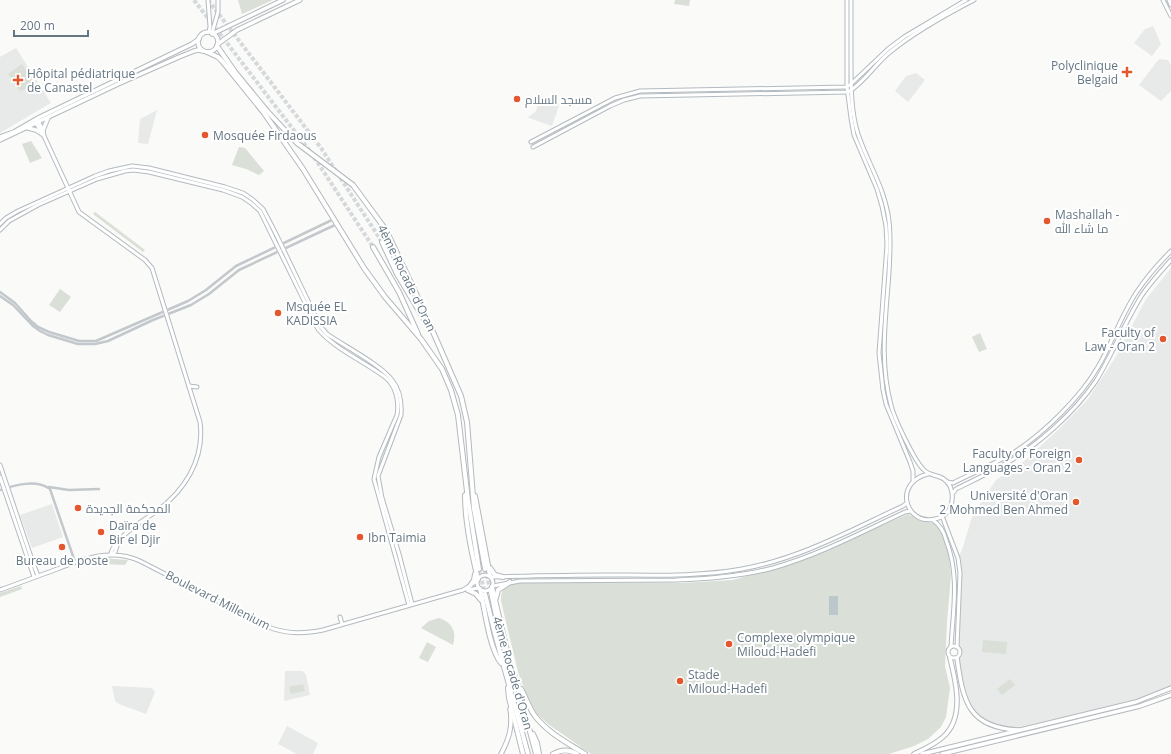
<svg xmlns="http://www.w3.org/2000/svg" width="1171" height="754" viewBox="0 0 1171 754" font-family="'Open Sans',Cairo,sans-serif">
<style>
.built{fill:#e8e9e9}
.green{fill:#dadfd7}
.water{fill:#bbc7cb}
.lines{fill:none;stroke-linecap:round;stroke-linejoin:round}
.motorway-tunnel{stroke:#d5d9db;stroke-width:4;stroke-dasharray:4 2;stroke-linecap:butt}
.secondary-casing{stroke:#b3babf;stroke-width:5}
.primary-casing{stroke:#b5babe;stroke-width:5.5}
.trunk-casing{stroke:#b4b9bd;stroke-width:5.5}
.motorway-casing{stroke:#b4b9bd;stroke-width:6}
.tertiary{stroke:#c3c8cc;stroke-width:2.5}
.secondary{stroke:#fff;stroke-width:3}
.primary{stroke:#fff;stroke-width:3.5}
.trunk{stroke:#fff;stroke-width:3.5}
.motorway{stroke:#fff;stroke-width:4}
.poi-dot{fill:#e4572e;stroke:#fff;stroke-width:1.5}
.labels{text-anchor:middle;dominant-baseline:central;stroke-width:4;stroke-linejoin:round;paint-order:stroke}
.poi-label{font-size:12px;fill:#657683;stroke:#fff;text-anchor:start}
.street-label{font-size:12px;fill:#657683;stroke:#fff}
</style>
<rect width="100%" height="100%" fill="#fafaf8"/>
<g class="built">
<polygon points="1153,26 1161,44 1152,56 1134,43 1145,29"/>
<polygon points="16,48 51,103 0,133 0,57"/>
<polygon points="1159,59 1168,60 1171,65 1171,91 1161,101 1139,85"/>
<polygon points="916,73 925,80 908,102 895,91 906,76"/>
<polygon points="540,97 560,103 552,126 529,118 528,117 536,111"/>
<polygon points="157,110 148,144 138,143 140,119"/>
<polygon points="1171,268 1171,686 1137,699 1024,727 1007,727 993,724 983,718 974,709 967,698 960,677 958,663 962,651 957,641 960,589 958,558 962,550 971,520 974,513 996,480 1023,462 1059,429 1088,399 1115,358 1146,299"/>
<polygon points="52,504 63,537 32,548 20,515"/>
<polygon points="285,671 302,671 304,672 306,675 310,695 284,701"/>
<polygon points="112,686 152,688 155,692 146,714 119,704 115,701"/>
<polygon points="287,726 318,743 313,754 297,754 278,744"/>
</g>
<g class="green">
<polygon points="238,0 273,0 242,14"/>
<polygon points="675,0 690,0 689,6 674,4"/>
<polygon points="22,64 37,86 20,91 8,74"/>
<polygon points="31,141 42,158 30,163 22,144"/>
<polygon points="239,147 245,148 264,171 259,175 246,169 232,165"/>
<polygon points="95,212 145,250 143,252 93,214"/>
<polygon points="60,289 71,297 60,312 49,305"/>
<polygon points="980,333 987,349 979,352 972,337"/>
<path d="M908,514L923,521L937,524L948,548L951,575L947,622L945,666L950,688L946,717L941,727L928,739L914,746L889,754H591L548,724L536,713L527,696L518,672L501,601C500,580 518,583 533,582L682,583L733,580L783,566L812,556Z"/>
<polygon points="102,558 128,560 125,565 103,564"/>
<polygon points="21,586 22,589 0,597 0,593"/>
<path d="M439,618C452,622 457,632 453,645L421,628L429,621Z"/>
<polygon points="983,640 1007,642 1006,654 982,652"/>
<polygon points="427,642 436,647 428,662 419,658"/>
<polygon points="1010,679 1015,685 1002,695 997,689"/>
<polygon points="303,684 305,691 291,694 289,687"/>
</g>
<rect class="water" x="829" y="596" width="9" height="19"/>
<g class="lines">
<g class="motorway-tunnel">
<polyline points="194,0 312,154 373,247"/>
<polyline points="208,0 321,148 382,242"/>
<polyline points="479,569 485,594"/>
<polyline points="485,569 491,592"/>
</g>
<defs>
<g id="secondary">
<polyline points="208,0 210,27 209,32"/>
<polyline points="847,0 847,87 851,118 854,135 877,189 882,206 886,226 887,245 879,353 883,390 886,404 910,462 913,471 913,480"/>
<path d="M851,0C851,21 851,43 851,64C851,87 851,112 858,134C868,164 885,188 889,221C891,238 890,255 889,272C886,317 879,360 891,405C894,418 915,462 924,470C932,478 943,473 950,486C953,493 953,501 950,508C947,514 941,518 935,519C906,526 892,483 928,474"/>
<polyline points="1163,0 1171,16"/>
<polyline points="1169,0 1171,5"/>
<polyline points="212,33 218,12 218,0"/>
<polyline points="38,121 43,130 44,136"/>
<path d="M35,122L44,136L79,212L145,260L152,268L200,422C205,460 184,492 154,513C141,522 128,529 118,542C115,546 111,549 111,554"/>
<polyline points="531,142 615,98 640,91 846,87 850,85 888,49 904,37 966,0"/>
<path d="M533,147L610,106L624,100L640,96L848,92C863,84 876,63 890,52C916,31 945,15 974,0"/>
<path d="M0,224L6,218L18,211L95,176L109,171L132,166L149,168L225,187L243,193L252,199L263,209L277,236L320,326L327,334C344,346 380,364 392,380C400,390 402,402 401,415L378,476L382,498L399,554L412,604"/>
<path d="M0,230L9,221L38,205L97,179L125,171L133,170L149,172L223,190L242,197L251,203L260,211L318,329C332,346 355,357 373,369C379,373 385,376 390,382C397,391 399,404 397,415L379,457L374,479L409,605"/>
<polyline points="189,386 197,387"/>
<polyline points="0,465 33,563 38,576"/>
<polyline points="0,477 34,577"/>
<path d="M947,482L953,483C973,473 994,464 1013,453C1043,434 1080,398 1098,367C1112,343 1121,316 1136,293C1146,278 1158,264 1171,251"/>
<path d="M953,493L956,489C972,481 989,473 1005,464C1038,445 1074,413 1096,381C1113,353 1125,322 1142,295C1151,282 1161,271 1171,260"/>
<polyline points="942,516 958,558 960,573 957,647"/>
<path d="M933,520C940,525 944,532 946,540C960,576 953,610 951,647"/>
<polyline points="113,554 115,552 118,543"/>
<circle cx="485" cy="583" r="8"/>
<path d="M490,577C529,576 567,575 606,575C651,575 697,577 742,569C799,559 851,530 903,506L907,503"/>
<path d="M493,586L520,581L676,580C708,579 742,576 773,568C819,555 862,532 905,512L911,511"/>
<path d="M0,590C17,584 35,577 52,571C81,560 110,547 140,561L268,627C287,634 303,634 323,630L463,590L477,581"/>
<polyline points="467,590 479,588"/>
<polyline points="340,617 342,624"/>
<circle cx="954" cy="652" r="6"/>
</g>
<g id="primary">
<circle cx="208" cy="42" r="10"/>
<polyline points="212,34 283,0"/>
<polyline points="218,44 237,30 300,0"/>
<polyline points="28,128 36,130 42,134"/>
<polyline points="43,130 48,118"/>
<polyline points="0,137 14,132 40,117 192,44 199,39"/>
<polyline points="0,140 118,84 179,57 194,51 198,50 203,51"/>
</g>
<g id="trunk">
<path d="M957,658C963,701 968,728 1019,730"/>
<path d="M501,754C509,739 513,726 510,709"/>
<path d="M914,754C924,749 934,745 943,737C965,718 956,682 950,658"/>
<polyline points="922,754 1136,702 1171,688"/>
<polyline points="942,754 1140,706 1171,695"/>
</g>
<g id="motorway">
<polyline points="217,46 235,72 267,111 297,143 353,185 386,230 420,302 461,396 467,422 474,509 485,569"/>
<polyline points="207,52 218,57 222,61 264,113 303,169 364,268 385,297 421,339 442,369 451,390 458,415 468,500 479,569"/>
<polyline points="382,242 397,274 428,326"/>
<polyline points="373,247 399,292 418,334"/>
<path d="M465,495C465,519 472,555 478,579"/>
<polyline points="475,496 490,576"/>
<polyline points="490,568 495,575 503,577"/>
<polyline points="470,586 474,580 475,574"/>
<polyline points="492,587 509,659"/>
<path d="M480,589C485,609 489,648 501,663"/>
<polyline points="468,590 476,594 481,600"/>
<polyline points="491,592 501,640 517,683 536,754"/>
<polyline points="485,594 495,634 528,754"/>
<polyline points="496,598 498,590 510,582"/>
<polyline points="508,688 509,698 523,754"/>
<path d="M521,689C526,698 529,708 535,716C548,733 568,743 585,754"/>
<polyline points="533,734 537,743 539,754"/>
<path d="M553,754C562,749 569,749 577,754"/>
</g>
</defs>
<use href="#secondary" class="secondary-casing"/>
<use href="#primary" class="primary-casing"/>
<use href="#trunk" class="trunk-casing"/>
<use href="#motorway" class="motorway-casing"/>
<g class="tertiary">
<polyline points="0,292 15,303 31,321 38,327 49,332 79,341 96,341 188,301 206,290 236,266 334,219"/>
<polyline points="0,296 13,305 33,326 40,331 48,335 78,344 95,344 108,341 153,320 191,305 209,294 239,270 337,224"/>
<polyline points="49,487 69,490 99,489"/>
<path d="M0,490C15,485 36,479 50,489L75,562"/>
</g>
<use href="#secondary" class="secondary"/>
<use href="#primary" class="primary"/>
<use href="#trunk" class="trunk"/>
<use href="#motorway" class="motorway"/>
</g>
<g class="poi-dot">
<path d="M1125 66h4v4h4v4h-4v4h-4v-4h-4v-4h4z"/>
<path d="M16 74h4v4h4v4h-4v4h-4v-4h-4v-4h4z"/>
<circle cx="517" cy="99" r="4"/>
<circle cx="205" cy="135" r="4"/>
<circle cx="1047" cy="221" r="4"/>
<circle cx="278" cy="313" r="4"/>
<circle cx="1163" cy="339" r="4"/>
<circle cx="1079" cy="460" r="4"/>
<circle cx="1076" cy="502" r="4"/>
<circle cx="78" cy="508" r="4"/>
<circle cx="101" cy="532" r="4"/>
<circle cx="360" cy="537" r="4"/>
<circle cx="62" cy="547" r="4"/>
<circle cx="729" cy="644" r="4"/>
<circle cx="680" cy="681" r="4"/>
</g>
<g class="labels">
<g class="poi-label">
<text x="1118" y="65" text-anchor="end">Polyclinique<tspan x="1118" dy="14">Belgaid</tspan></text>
<text x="27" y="73">Hôpital pédiatrique<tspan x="27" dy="14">de Canastel</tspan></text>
<text x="525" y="99">مسجد السلام</text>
<text x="213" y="135">Mosquée Firdaous</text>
<text x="1055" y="214">Mashallah -<tspan x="1055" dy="14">ما شاء الله</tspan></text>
<text x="286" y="306">Msquée EL<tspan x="286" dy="14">KADISSIA</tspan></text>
<text x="1155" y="332" text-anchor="end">Faculty of<tspan x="1155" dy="14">Law - Oran 2</tspan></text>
<text x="1071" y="453" text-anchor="end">Faculty of Foreign<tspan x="1071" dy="14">Languages - Oran 2</tspan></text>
<text x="1068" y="495" text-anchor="end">Université d'Oran<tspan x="1068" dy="14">2 Mohmed Ben Ahmed</tspan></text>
<text x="86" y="508">المحكمة الجديدة</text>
<text x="109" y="525">Daïra de<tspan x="109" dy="14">Bir el Djir</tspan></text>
<text x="368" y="537">Ibn Taimia</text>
<text x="62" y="560" text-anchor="middle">Bureau de poste</text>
<text x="737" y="637">Complexe olympique<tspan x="737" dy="14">Miloud-Hadefi</tspan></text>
<text x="688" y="674">Stade<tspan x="688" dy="14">Miloud-Hadefi</tspan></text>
</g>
<g class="street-label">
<text transform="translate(407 278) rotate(64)">4ème Rocade d'Oran</text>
<text transform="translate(218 600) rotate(27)">Boulevard Millenium</text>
<text transform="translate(513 673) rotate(74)">4ème Rocade d'Oran</text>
</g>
</g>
<path d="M14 30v6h74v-6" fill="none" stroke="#657683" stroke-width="2"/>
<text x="20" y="30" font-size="12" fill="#657683" stroke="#ffffff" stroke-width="3" paint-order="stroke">200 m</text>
</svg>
